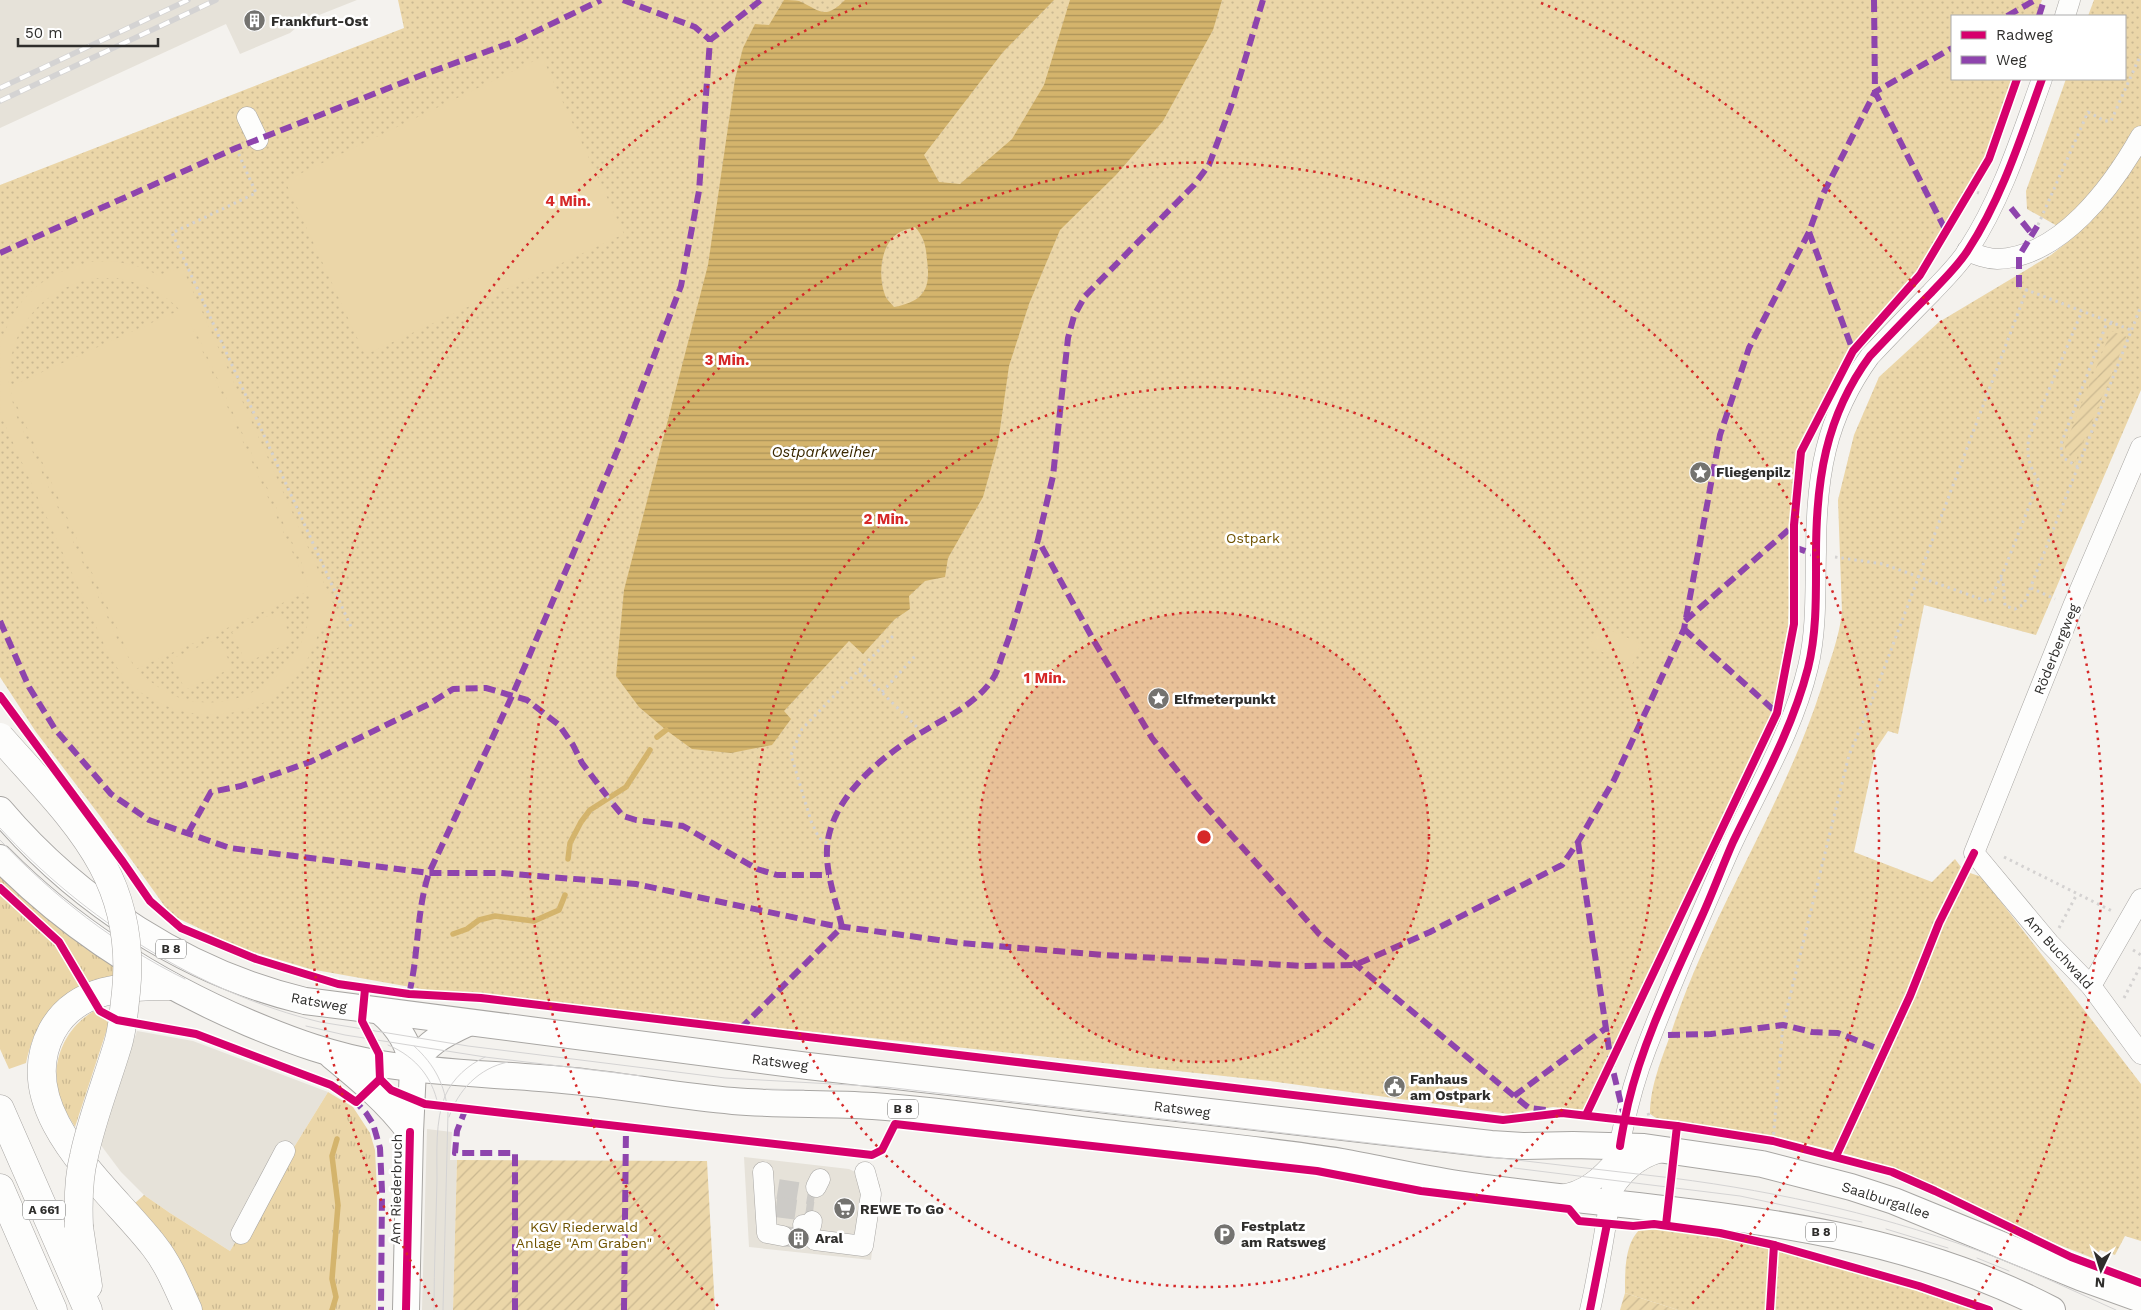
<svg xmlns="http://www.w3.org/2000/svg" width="2141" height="1310" viewBox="0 0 2141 1310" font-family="'Work Sans',sans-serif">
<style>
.built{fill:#e6e2d9}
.grass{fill:url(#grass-tufts)}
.park{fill:url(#park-dots)}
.garden{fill:url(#garden-furrows)}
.pitch{fill:#ebd6a8;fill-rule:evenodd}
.water{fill:url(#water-rules);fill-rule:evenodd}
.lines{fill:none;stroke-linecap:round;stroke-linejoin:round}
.stream{stroke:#d4b46c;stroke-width:5.5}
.minor-tunnel{stroke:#cdcbc7;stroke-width:20;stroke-dasharray:20 10;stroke-linecap:butt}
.minor-casing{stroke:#a8a6a3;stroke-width:21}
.major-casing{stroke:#a8a6a3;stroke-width:28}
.highway-casing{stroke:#a8a6a3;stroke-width:29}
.path{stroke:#d4d2d1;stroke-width:3;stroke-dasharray:2.5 4;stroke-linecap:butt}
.minor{stroke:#fdfdfc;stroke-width:20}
.major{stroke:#fdfdfc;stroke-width:26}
.highway{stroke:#fdfdfc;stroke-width:28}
.tram{stroke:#d4d3d3;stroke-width:1}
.rail-casing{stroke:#d4d3d3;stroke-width:5.5}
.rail{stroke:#fff;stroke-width:4;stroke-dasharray:11;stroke-linecap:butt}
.highway-bridge-casing{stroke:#a8a6a3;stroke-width:29;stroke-linecap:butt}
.highway-bridge{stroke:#fdfdfc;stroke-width:28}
.quiet{stroke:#8e44ad;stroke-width:6;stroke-dasharray:12 6;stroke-linecap:butt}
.cycleway-casing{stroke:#fff;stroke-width:11}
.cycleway{stroke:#d6006c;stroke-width:8}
.ring{fill:none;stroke:#d62828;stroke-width:2.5;stroke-dasharray:2.5 5}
.labels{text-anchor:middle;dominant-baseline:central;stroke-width:5;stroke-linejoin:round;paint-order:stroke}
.shield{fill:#fff;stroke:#6d6d6b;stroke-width:1}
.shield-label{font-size:12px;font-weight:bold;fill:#2f2e2c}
.poi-label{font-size:14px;font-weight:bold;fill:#2f2e2c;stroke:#fff;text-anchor:start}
.park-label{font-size:14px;fill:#705300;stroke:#fff}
.street-label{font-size:14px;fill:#2f2e2c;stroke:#fff}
.water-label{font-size:15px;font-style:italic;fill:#3a2800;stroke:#fff}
.centre{fill:#d62828;stroke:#fff;stroke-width:2.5}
.ring-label{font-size:15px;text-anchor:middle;font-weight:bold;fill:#d62828;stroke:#fff;stroke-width:5;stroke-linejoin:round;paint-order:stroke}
</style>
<defs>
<pattern id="grass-tufts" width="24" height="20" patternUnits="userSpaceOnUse" patternTransform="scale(1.25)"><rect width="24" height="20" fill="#ebd6a8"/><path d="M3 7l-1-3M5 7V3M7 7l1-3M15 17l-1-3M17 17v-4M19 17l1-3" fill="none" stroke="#cab891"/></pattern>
<pattern id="park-dots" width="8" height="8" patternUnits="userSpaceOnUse" patternTransform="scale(1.25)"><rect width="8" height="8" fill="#ebd6a8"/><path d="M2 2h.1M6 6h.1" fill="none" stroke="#cab891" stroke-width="1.8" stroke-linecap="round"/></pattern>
<pattern id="garden-furrows" width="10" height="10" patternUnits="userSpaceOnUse" patternTransform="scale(1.25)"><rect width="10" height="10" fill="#ebd6a8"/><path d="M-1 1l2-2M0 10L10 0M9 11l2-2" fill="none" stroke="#cab891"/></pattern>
<pattern id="water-rules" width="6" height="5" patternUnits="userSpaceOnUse" patternTransform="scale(1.25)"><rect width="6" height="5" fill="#d4b46c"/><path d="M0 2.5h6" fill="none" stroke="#ac9359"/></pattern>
</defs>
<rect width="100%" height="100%" fill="#f4f2ee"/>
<g class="built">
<polygon points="0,0 357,0 304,21 290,33 240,54 226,24 0,128"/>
<polygon points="137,1031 193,1041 328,1092 230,1251 170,1213 144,1195 121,1172 100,1144 105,1123"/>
<polygon points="427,1129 452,1132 450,1160 457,1160 453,1310 422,1310"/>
<polygon points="744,1157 849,1169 880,1184 871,1260 749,1247"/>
</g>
<g class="grass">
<path d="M0,870L116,965L115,976C66,985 36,1014 26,1063L9,1069L0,1049Z"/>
<path d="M94,1011L109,1023L75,1127C71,1120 66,1113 63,1106C47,1071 61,1030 94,1011Z"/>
<polygon points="328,1092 353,1107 370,1133 375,1150 377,1191 376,1310 200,1310 135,1203 144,1195 170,1213 230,1251"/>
</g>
<g class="park">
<polygon points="398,0 2042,0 2036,16 1952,16 1952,79 2014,79 1993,141 1936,249 1856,346 1814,426 1798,449 1788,626 1772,714 1585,1110 1553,1107 1509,1114 1270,1081 427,990 310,969 243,949 171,915 100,816 36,732 0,677 0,185 404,28"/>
<path d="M2094,0H2141V390L2036,635L1924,605L1898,734L1888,731L1876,749L1854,852L1932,882L1955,859L1964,871L1982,877L2141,1084V1241L2125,1236L2115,1255L2100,1250L2095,1259C2073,1250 2050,1242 2028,1232C1987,1212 1947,1189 1904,1173C1824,1142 1741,1131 1656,1118L1650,1114C1650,1085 1663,1056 1672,1030C1711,912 1783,807 1821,689C1829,663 1839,639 1842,612L1838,500L1854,435L1879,377L1939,322L2051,255L2075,236L2027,209L2026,191L2066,79H2125V16H2088Z"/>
<path d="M1645,1226L1662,1227L1739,1240L1911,1287L1976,1310H1678L1625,1293C1625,1273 1624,1237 1645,1226Z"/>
</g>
<g class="garden">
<polygon points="2111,331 2127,337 2075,462 2065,450 2065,445"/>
<polygon points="457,1160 707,1161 715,1310 453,1310"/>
<polygon points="1625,1293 1678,1310 1620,1310"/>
</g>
<g class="pitch">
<polygon points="542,57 624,234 365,355 285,181"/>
<path d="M113,261L134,265L159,275L182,267L341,621L320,629C313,649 305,668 291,683C250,724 181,724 136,689C124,680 116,666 108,653L1,416L0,343L11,317L23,300L38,285L56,274L75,266L91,262ZM118,278C143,284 163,292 180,310L9,387C7,333 37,291 91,279C100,277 110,279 118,278ZM189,321L198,336L303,566L308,587ZM9,388L134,666L119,643L16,415ZM309,591C317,654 261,708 199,702C174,700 153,685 136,669Z"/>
<polygon points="279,611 293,641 246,663 232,632"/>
<polygon points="1599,625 1641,644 1632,665 1589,646"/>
<polygon points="219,638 232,668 185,690 171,659"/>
</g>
<path class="water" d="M784,0C788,0 795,0 799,1C820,10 824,21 845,0H1054L1003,52L924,155L939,182L960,184L1012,139L1044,85L1070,0H1222L1213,30L1163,121L1116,175L1060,230L1029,304L1009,366L998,443L983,497L948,558L945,577L925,581L909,596L910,609L895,619L863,654L849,641L784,711L791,719L772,745L731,753L692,749L666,730L639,707L616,676L624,590L708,265L735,79L743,48L755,24L769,25ZM915,227C924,237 926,246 927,260C931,289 924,301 894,307C891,303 886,299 885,295C878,277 880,246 897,234C902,230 909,229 915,227Z"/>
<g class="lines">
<g class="stream">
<polyline points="657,737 666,730"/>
<polyline points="568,859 570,843 581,822 590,810 626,787 650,750"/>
<polyline points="453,934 467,929 479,920 495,916 534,921 559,910 565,895"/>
<polyline points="332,1310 336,1297 332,1279 338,1205 332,1156 337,1139"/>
</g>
<g class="minor-tunnel">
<polyline points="778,1189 815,1195"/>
<polyline points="776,1207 813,1212"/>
<polyline points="783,1236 815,1240"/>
</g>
<defs>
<g id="minor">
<polyline points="2065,16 2070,0"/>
<polyline points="247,117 258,140"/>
<path d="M1967,251C1977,255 1987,259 1997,259C2061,257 2112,187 2141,136"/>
<polyline points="2141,447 2073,606 1974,853 2049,943 2091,986 2141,1054"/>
<polyline points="2091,986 2141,899"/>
<polyline points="763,1172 767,1233 783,1236"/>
<polyline points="816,1187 820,1179"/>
<path d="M1613,1189C1626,1169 1644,1154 1668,1151"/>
<path d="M1559,1195C1584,1193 1602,1176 1617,1158"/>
<polyline points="803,1225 811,1226 812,1221"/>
<polyline points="241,1234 285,1151"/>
<polyline points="815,1240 863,1246 871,1194 865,1172"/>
<path d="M1590,1310C1610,1223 1614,1132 1646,1049C1672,981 1701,914 1730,848C1757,789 1793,731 1808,667C1817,629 1815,590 1816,552C1816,477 1825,418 1870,356C1890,335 1910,314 1931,293C1944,279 1958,266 1968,250C2002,198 2021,137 2042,79"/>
</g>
<g id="major">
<path d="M0,810C78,902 187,973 305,1001L808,1066L1491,1144L1523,1146L1573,1145L1644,1147L1762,1164L1851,1187L1894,1201L2080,1277L2141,1299"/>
<path d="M0,858C72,931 155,983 249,1023C292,1041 335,1057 381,1064C442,1074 502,1074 563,1080C620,1085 676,1096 733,1101C780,1105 826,1103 873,1106C948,1111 1022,1123 1097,1132C1178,1142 1261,1149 1342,1162C1380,1169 1419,1178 1458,1184C1659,1214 1868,1213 2052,1310"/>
<path d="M381,1012C399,1027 410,1045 413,1069L410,1132L406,1310"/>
<path d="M332,1056C360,1079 388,1102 410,1132"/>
<path d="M413,1069C421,1045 446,1033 468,1023"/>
</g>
<g id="highway">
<path d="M170,986C126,986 76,987 52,1031C9,1111 110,1189 154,1246C169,1265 178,1288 188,1310"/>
<polyline points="0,1109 88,1310"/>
<polyline points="0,1188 53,1310"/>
<polyline points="79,1227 88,1286"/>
</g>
</defs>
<use href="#minor" class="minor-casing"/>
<use href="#major" class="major-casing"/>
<use href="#highway" class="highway-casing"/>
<g class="path">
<polyline points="236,148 256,193 172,233 352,629"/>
<polyline points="1971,190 1979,193"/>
<polyline points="2038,225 2088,112 2105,121 2111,121 2141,54"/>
<polyline points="2019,287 2113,323"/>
<polyline points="2078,467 2062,457 2061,444 2106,325 2113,323 2131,330"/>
<path d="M1835,557L1883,564L1989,602L2004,570L2039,481C2029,466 2026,455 2029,437L2082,311"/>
<polyline points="2000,579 2003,580 2005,606 2015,609 2024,604 2141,306"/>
<polyline points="2031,588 2055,599"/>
<polyline points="859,670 895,634"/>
<polyline points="882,692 917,654"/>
<polyline points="607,796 613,804"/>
<polyline points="827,843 819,838 811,821 791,755 802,729 859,670 922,732"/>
<polyline points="2004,857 2112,911"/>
<polyline points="2059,928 2077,894"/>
<polyline points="2133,950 2141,955"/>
<polyline points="2124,998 2141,965"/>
<polyline points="1648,1113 1651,1122"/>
<polyline points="1773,1141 1783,1025 1849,755 1871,703 2027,289"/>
</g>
<use href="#minor" class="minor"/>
<use href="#major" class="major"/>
<use href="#highway" class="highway"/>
<g class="tram">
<path d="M0,828C83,919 200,993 320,1022L468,1046L725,1078L886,1087L1672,1178C1782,1192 1892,1217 1995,1257C2036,1273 2076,1292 2116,1310"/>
<path d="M0,840C53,896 116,945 185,979"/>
<polyline points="306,1026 345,1035 485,1057 642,1076"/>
<path d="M388,1045C417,1057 435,1080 439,1111"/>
<path d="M414,1046C435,1065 445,1085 448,1113L443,1310"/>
<polyline points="766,1089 804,1090"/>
<path d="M449,1117C458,1090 479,1068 508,1062"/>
<polyline points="1514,1168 1740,1196 1862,1222"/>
<polyline points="1886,1229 1948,1248"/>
<polyline points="1977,1258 2009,1271"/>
<path d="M434,1310C434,1267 436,1223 437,1180C437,1153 435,1121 445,1096C453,1078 468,1065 485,1057"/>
</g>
<defs>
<g id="rail">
<polyline points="0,88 188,0"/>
<polyline points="0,101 216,0"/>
</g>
</defs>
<use href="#rail" class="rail-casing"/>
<use href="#rail" class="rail"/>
<defs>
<path id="highway-bridge" d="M0,737C71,818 138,874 126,992C124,1009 123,1027 118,1044C107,1081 92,1118 84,1156C78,1179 78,1203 79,1227"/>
</defs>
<use href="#highway-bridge" class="highway-bridge-casing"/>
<use href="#highway-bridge" class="highway-bridge"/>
<g class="quiet">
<polyline points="623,0 695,27 710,40"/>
<polyline points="1263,0 1231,106 1209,165 1194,185 1085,296 1074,316 1068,338 1053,476 1038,540 1094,641 1152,738 1197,796 1319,934 1514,1096 1529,1108 1546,1110"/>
<polyline points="1874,0 1875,92 1946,231"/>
<polyline points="2007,16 2035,0"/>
<polyline points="2039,16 2044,0"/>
<polyline points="2011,208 2032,234"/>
<polyline points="1809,232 1853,351"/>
<polyline points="0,253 236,148 422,75 516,41 601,0"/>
<polyline points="2019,287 2019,256 2038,225"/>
<polyline points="1794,547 1816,555"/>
<polyline points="0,621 29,687 55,729 111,794 149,820 230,848 429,873 501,873 636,884 830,925 960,943 1104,955 1303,966 1355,965 1430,932 1562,865 1578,842 1614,780 1684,629 1720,435 1749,348 1809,232 1822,196 1875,92 1952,48"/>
<polyline points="1685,621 1794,525"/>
<polyline points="1684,629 1777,713"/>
<polyline points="613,804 623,816 636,820 683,826 757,869 777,875 829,875"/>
<polyline points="188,833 211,792 241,786 310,762 429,704 453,689 486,688 527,700 559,725 573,745 582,763 607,796"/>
<polyline points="1578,842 1611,1062 1623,1112"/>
<path d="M409,994C419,954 416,912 429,873L512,696L621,442L681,286L699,191L710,40L761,0"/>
<path d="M740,1029L842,927C837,904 828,881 827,857C824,802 881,756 924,731C949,716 975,704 992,680C998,672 1000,660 1004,651C1018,615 1027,577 1038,540"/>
<polyline points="1668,1035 1711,1034 1783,1025 1812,1032 1838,1033 1884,1051"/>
<polyline points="1514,1096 1606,1028"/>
<polyline points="353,1099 366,1113 373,1124 380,1148 382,1191 381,1310"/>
<polyline points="466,1108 457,1131 455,1153 515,1153 515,1310"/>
<polyline points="624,1310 626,1127"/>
</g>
<defs>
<g id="cycleway">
<polyline points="0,696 123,862 150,901 181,928 256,959 338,984 409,994 481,998 1503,1120 1562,1113 1677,1126 1666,1225"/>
<polyline points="0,888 59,942 100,1011 117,1020 196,1034 331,1085 356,1102 380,1079"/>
<polyline points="365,989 362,1021 379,1054 380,1079 391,1090 425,1104 872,1155 882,1150 895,1124 1317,1171 1421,1191 1569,1209 1579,1221 1633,1226 1654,1224 1720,1233 1774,1245 1919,1286 1989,1310"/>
<polyline points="1586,1115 1777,713 1794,624 1794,525 1801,452 1853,351 1920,275 1989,159 2017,79"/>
<polyline points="1677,1126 1773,1141 1892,1172 1935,1191 2071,1257 2141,1283"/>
<path d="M1620,1146C1622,1132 1625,1118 1628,1104C1643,1040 1675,976 1702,916C1713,892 1722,867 1733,842C1760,786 1792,730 1808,668C1817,632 1816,593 1816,555C1816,481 1825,417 1870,356C1890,335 1910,314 1931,293C1944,279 1958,266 1968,250C2002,198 2021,137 2042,79"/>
<polyline points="1836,1156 1910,996 1939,923 1974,853"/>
<polyline points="406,1310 410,1132"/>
<polyline points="1590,1310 1607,1224"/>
<polyline points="1770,1310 1774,1245"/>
</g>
</defs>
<use href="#cycleway" class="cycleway-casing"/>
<use href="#cycleway" class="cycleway"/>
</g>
<circle cx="1204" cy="837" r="225" fill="#d62828" fill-opacity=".12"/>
<g class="ring">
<circle cx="1204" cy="837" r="225"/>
<circle cx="1204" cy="837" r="450"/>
<path d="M718 1306A675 675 0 1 1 1690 1306"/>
<path d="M437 1307A900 900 0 0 1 867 3M1541 3A900 900 0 0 1 1971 1307"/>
</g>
<defs>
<symbol id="building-disc" viewBox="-11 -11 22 22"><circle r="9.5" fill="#747370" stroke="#fff"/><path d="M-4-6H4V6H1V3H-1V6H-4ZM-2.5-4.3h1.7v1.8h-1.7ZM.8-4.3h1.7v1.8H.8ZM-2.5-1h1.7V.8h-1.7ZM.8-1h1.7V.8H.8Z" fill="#fff"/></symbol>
<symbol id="sight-disc" viewBox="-11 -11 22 22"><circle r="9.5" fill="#747370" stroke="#fff"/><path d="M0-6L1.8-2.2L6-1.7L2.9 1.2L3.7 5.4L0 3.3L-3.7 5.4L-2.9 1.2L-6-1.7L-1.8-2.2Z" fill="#fff"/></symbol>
<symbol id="civic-disc" viewBox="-11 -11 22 22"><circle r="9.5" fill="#747370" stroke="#fff"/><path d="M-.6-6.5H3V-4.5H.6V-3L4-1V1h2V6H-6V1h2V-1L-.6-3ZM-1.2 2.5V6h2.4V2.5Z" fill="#fff"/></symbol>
<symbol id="supermarket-disc" viewBox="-11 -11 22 22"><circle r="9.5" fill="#747370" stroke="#fff"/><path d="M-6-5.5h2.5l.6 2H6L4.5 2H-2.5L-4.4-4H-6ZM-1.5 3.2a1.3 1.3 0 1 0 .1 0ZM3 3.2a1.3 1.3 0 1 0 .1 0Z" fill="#fff"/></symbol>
<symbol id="parking-disc" viewBox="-11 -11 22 22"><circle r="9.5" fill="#747370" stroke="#fff"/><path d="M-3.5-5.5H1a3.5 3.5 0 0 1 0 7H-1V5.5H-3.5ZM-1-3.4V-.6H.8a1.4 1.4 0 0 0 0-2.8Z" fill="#fff"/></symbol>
</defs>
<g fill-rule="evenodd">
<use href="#building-disc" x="242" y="8" width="25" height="25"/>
<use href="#sight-disc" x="1688" y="460" width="25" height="25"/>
<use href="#sight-disc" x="1146" y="686" width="25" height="25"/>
<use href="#civic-disc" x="1382" y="1074" width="25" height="25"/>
<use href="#supermarket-disc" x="832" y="1196" width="25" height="25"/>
<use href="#parking-disc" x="1212" y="1222" width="25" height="25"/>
<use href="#building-disc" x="786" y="1226" width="25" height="25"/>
</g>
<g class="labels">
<g class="shield">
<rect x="156" y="939.5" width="30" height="19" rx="4"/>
<rect x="888" y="1099.5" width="30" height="19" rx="4"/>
<rect x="23" y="1200.5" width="42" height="19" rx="4"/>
<rect x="1806" y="1222.5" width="30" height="19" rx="4"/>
</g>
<g class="shield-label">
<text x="171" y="949">B 8</text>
<text x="903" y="1109">B 8</text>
<text x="44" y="1210">A 661</text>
<text x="1821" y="1232">B 8</text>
</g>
<g class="poi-label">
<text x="271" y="21">Frankfurt-Ost</text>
<text x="1716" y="472">Fliegenpilz</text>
<text x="1174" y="699">Elfmeterpunkt</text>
<text x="1410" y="1079">Fanhaus<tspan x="1410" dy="16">am Ostpark</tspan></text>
<text x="860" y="1209">REWE To Go</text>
<text x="1241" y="1226">Festplatz<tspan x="1241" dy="16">am Ratsweg</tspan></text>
<text x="815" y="1238">Aral</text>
</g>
<g class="park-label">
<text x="1253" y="538">Ostpark</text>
<text x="584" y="1227">KGV Riederwald<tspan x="584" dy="16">Anlage "Am Graben"</tspan></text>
</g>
<g class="street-label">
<text transform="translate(2056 649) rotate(-68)">Röderbergweg</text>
<text transform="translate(2059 952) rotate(48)">Am Buchwald</text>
<text transform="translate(319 1002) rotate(10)">Ratsweg</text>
<text transform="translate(780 1062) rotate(7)">Ratsweg</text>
<text transform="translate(1182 1109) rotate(7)">Ratsweg</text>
<text transform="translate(396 1189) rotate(-89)">Am Riederbruch</text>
<text transform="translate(1886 1200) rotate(18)">Saalburgallee</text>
</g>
<g class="water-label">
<text x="824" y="452">Ostparkweiher</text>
</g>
</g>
<circle cx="1204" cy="837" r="8" class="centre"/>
<g class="ring-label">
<text x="568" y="206">4 Min.</text>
<text x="727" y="365">3 Min.</text>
<text x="886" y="524">2 Min.</text>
<text x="1045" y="683">1 Min.</text>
</g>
<rect x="1951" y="15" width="175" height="65" fill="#ffffff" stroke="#acabab"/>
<rect x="1961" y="31" width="25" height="8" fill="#d6006c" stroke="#acabab"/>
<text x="1996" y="40" font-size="15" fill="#2f2e2c">Radweg</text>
<rect x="1961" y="56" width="25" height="8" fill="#8e44ad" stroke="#acabab"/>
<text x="1996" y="65" font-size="15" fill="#2f2e2c">Weg</text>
<g transform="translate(2101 1270) rotate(184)" stroke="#ffffff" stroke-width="4" paint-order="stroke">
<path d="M0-4L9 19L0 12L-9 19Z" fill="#2f2e2c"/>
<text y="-8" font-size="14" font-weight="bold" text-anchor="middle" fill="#2f2e2c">N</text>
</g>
<path d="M18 38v8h140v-8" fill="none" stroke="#2f2e2c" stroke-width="2.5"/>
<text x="25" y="38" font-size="15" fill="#2f2e2c" stroke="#ffffff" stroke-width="4" paint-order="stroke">50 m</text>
</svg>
